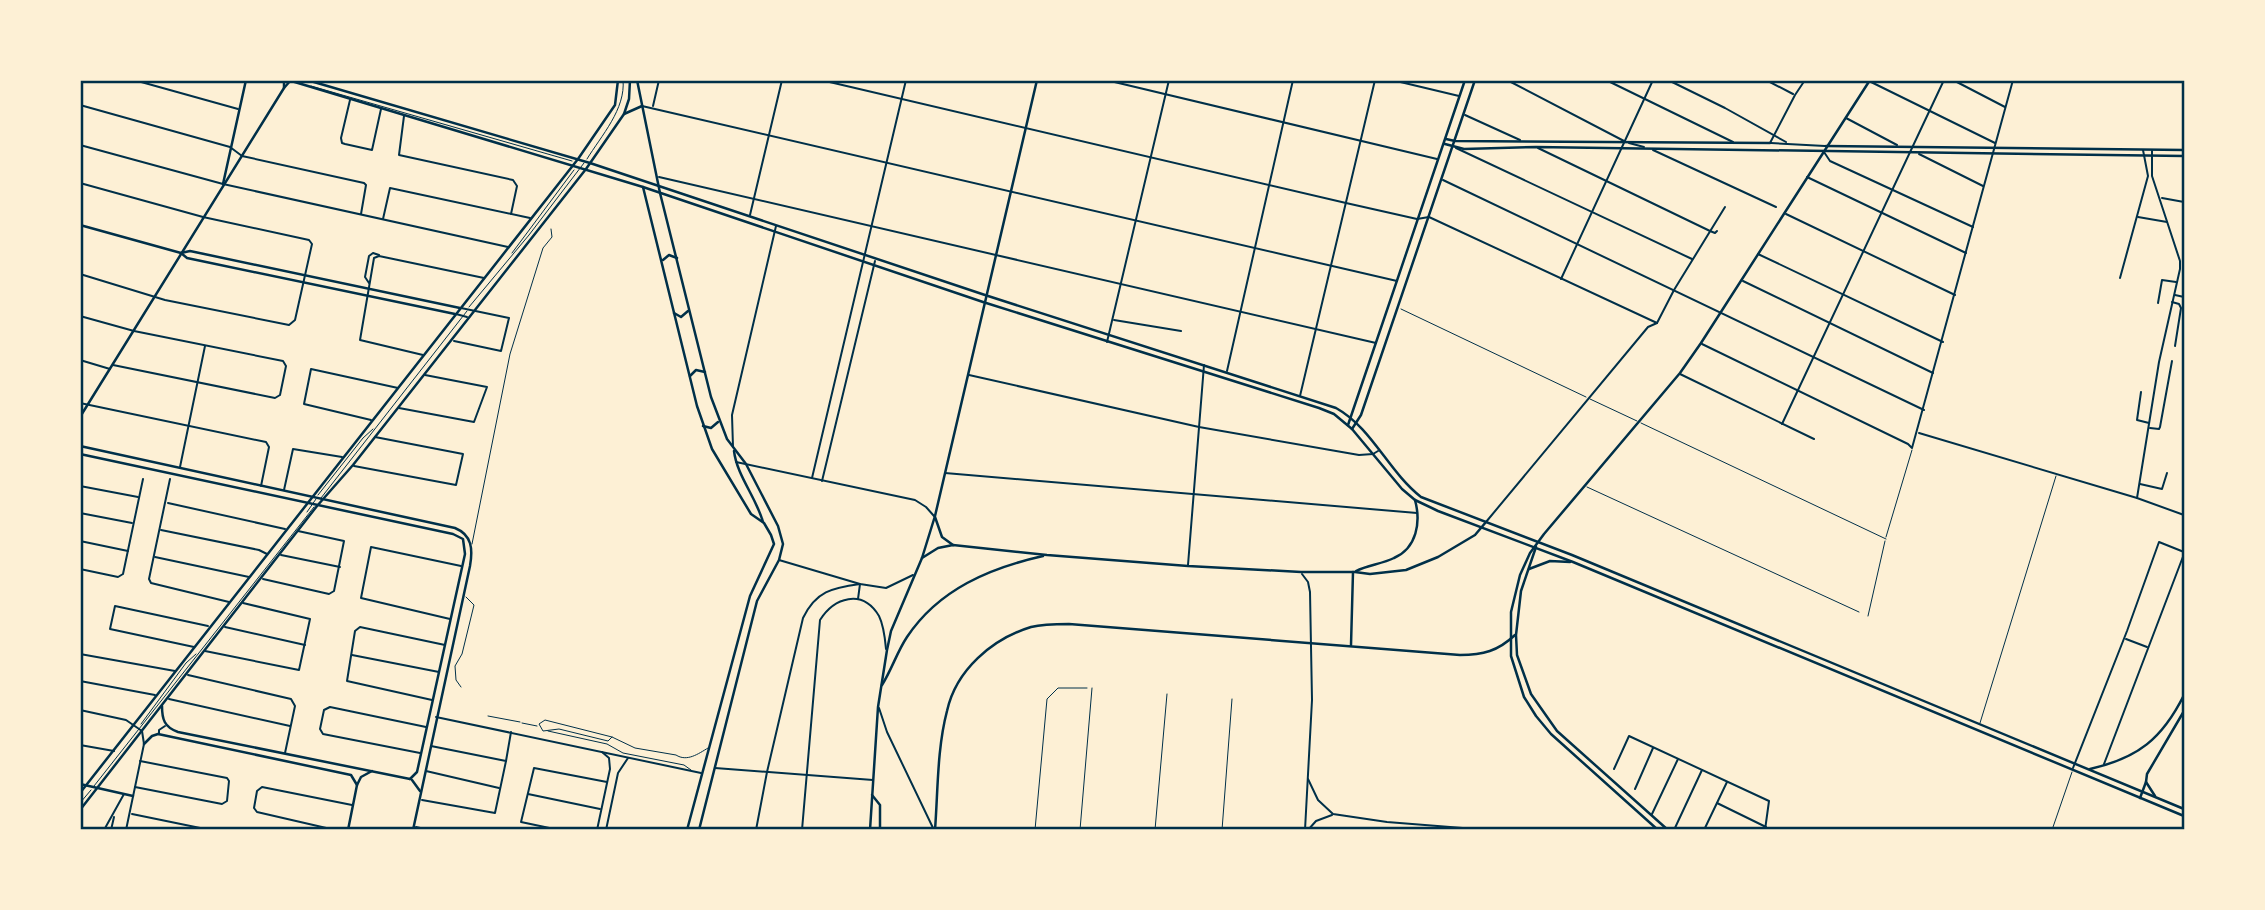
<svg xmlns="http://www.w3.org/2000/svg" width="2265" height="910" viewBox="0 0 2265 910" font-family="'DM Sans',sans-serif">
<style>
.lines{fill:none;stroke-linecap:round;stroke-linejoin:round}
.service{stroke:#003049;stroke-width:1}
.pedestrian{stroke:#003049;stroke-width:2}
.minor{stroke:#003049;stroke-width:2}
.tertiary{stroke:#003049;stroke-width:2.5}
.secondary{stroke:#003049;stroke-width:2.5}
.primary{stroke:#003049;stroke-width:2.5}
.neatline{fill:none;stroke:#003049;stroke-width:2.5}
</style>
<rect width="100%" height="100%" fill="#fdf0d5"/>
<g class="lines">
<g class="service">
<polyline points="311,86 572,161"/>
<path d="M587,159C601,136 626,109 623,80"/>
<polyline points="512,253 574,170"/>
<polyline points="469,307 529,235 584,163"/>
<polyline points="1401,309 1586,397"/>
<polyline points="1590,399 1637,421"/>
<polyline points="1641,423 1886,539"/>
<polyline points="1587,487 1859,612"/>
<polyline points="318,495 363,438 373,429"/>
<polyline points="321,498 467,311"/>
<polyline points="307,512 316,499"/>
<polyline points="1886,537 1912,450"/>
<polyline points="472,544 510,354 543,248 552,237 551,229"/>
<polyline points="1868,616 1885,541"/>
<polyline points="461,687 456,680 455,666 462,654 474,605 466,597"/>
<polyline points="488,716 520,722"/>
<polyline points="522,723 537,726"/>
<polyline points="1980,723 2056,476"/>
<polyline points="141,724 186,663 196,654"/>
<polyline points="548,731 607,744 623,753 684,765 691,770"/>
<path d="M612,737L608,741L559,729L543,731L539,724L545,720L612,737L635,748L676,755C687,762 698,754 708,748"/>
<polyline points="94,786 314,507"/>
<polyline points="80,803 91,790"/>
<polyline points="1035,830 1047,699 1058,688 1087,688"/>
<polyline points="1080,830 1092,688"/>
<polyline points="1155,830 1167,694"/>
<polyline points="1222,830 1232,699"/>
<polyline points="2052,830 2072,772"/>
</g>
<polyline class="pedestrian" points="506,761 511,732"/>
<g class="minor">
<polyline points="134,80 238,109"/>
<polyline points="821,80 1346,203 1417,219 1429,217 1657,323"/>
<polyline points="1106,80 1437,159"/>
<polyline points="1392,80 1459,96"/>
<polyline points="1507,80 1624,141"/>
<polyline points="1606,80 1733,142"/>
<polyline points="1668,80 1725,108 1786,142"/>
<polyline points="1766,80 1793,94"/>
<polyline points="1953,80 2005,107"/>
<polyline points="1871,82 1995,143"/>
<polyline points="350,100 341,138 342,143 345,144 372,150 381,109"/>
<polyline points="80,105 230,147 242,156 364,183 366,185 361,214"/>
<polyline points="642,106 1397,281"/>
<polyline points="653,106 659,80"/>
<polyline points="1465,115 1520,140"/>
<polyline points="404,116 399,155 513,180 517,186 511,214"/>
<polyline points="1846,118 1897,145"/>
<polyline points="1629,143 1644,147"/>
<polyline points="1770,143 1795,95 1805,80"/>
<polyline points="1771,143 1825,146"/>
<polyline points="80,145 223,184 508,247"/>
<polyline points="1456,148 1692,259"/>
<polyline points="1538,148 1710,231 1715,233 1717,231"/>
<polyline points="1653,150 1776,207"/>
<polyline points="1824,152 1830,161 1973,227"/>
<polyline points="1919,154 1983,186"/>
<polyline points="659,177 1376,343"/>
<polyline points="1807,177 1966,253"/>
<polyline points="1443,180 1924,410"/>
<polyline points="80,183 203,217 309,240 312,244 295,320 289,325 165,300 80,274"/>
<polyline points="2162,198 2184,202"/>
<polyline points="1786,214 1955,295"/>
<polyline points="750,215 782,80"/>
<polyline points="2138,217 2167,222"/>
<polyline points="383,219 390,188 530,218"/>
<polyline points="1758,254 1943,342"/>
<polyline points="2120,278 2148,176 2143,150"/>
<polyline points="1561,279 1653,80"/>
<polyline points="1743,281 1933,373"/>
<polyline points="369,283 365,277 369,256 373,253 379,255"/>
<polyline points="2175,295 2184,297"/>
<polyline points="2172,302 2179,304 2181,308 2175,346"/>
<polyline points="2158,303 2162,280 2176,282"/>
<polyline points="456,314 467,317"/>
<polyline points="80,316 134,331 283,361 286,366 280,395 275,398 113,365"/>
<polyline points="1114,320 1181,331"/>
<polyline points="454,341 501,351 509,318 461,308"/>
<polyline points="1107,342 1169,80"/>
<polyline points="1702,344 1908,444 1912,448 2013,80"/>
<polyline points="423,355 360,340 374,258 379,256 484,278"/>
<polyline points="80,360 110,369"/>
<polyline points="1227,371 1293,80"/>
<polyline points="1680,374 1814,439"/>
<polyline points="969,375 1199,427 1359,455 1373,454 1378,451"/>
<polyline points="2141,392 2137,420 2149,423"/>
<polyline points="1300,396 1375,80"/>
<polyline points="80,403 266,442 269,447 261,486"/>
<polyline points="399,408 474,422 487,387 425,375"/>
<polyline points="371,420 304,404 311,369 398,388"/>
<polyline points="1782,424 1944,80"/>
<polyline points="2150,428 2159,429 2160,427 2172,361"/>
<polyline points="1919,433 2137,498 2184,515"/>
<polyline points="733,447 732,415 776,226"/>
<polyline points="736,462 915,500 926,507 934,516"/>
<polyline points="354,466 456,485 463,454 375,437"/>
<polyline points="180,467 205,346"/>
<polyline points="945,473 1417,513"/>
<polyline points="812,478 906,80"/>
<polyline points="170,479 149,579 151,583 229,602"/>
<polyline points="822,481 875,261"/>
<polyline points="2140,484 2162,489 2167,473"/>
<polyline points="80,486 138,497"/>
<polyline points="284,490 293,449 342,457"/>
<polyline points="2137,498 2159,362 2180,269 2180,261 2152,176 2152,151"/>
<polyline points="168,503 285,529"/>
<polyline points="80,513 132,523"/>
<polyline points="1486,522 1648,327 1657,323 1674,290 1725,207"/>
<polyline points="161,530 259,550 267,554"/>
<polyline points="80,541 128,551"/>
<polyline points="281,555 340,567"/>
<polyline points="155,557 249,577"/>
<polyline points="779,560 860,584 886,588 913,575"/>
<polyline points="1188,565 1204,365"/>
<polyline points="80,569 118,577 123,574 143,479"/>
<polyline points="1302,574 1308,582 1310,592 1312,700 1305,830"/>
<polyline points="263,579 329,594 334,591 344,541 298,531"/>
<polyline points="450,619 361,598 371,547 461,566"/>
<polyline points="225,627 305,645"/>
<polyline points="2126,639 2147,647"/>
<polyline points="194,647 110,629 115,606 208,626"/>
<polyline points="205,651 299,670 310,619 243,603"/>
<polyline points="80,654 175,671"/>
<polyline points="352,655 439,672"/>
<polyline points="188,675 291,699 295,706 285,753"/>
<polyline points="80,681 155,695"/>
<polyline points="169,699 290,726"/>
<polyline points="432,700 347,681 355,631 360,627 445,645"/>
<polyline points="879,708 887,732 934,830"/>
<polyline points="80,710 126,720 142,731 144,744 126,830"/>
<polyline points="436,717 701,773"/>
<polyline points="159,734 159,730 165,726"/>
<polyline points="80,745 114,751"/>
<polyline points="420,753 323,734 320,729 324,710 330,707 426,727"/>
<polyline points="2104,764 2184,554"/>
<polyline points="715,768 873,780"/>
<polyline points="2073,768 2127,631 2159,542 2184,552"/>
<polyline points="1614,769 1629,736 1769,801 1765,830"/>
<polyline points="426,771 499,788"/>
<polyline points="1308,779 1318,800 1333,814 1387,822 1488,830"/>
<polyline points="135,787 222,804 227,801 229,781 227,778 140,761"/>
<polyline points="1635,789 1653,748"/>
<polyline points="528,794 600,809"/>
<polyline points="422,800 495,813 506,761 431,746"/>
<polyline points="1717,803 1766,827"/>
<polyline points="132,814 210,830"/>
<polyline points="1652,814 1678,759"/>
<polyline points="416,827 429,830"/>
<polyline points="104,830 124,794"/>
<polyline points="111,830 114,817"/>
<polyline points="335,830 257,812 254,808 257,791 262,787 352,805"/>
<polyline points="559,830 521,822 534,768 607,782"/>
<polyline points="597,830 610,769 609,758 602,752"/>
<polyline points="606,830 618,773 628,758"/>
<path d="M756,830L767,772L803,618C816,591 832,588 860,584L858,599"/>
<path d="M802,830L820,620C834,598 862,588 879,616C884,626 885,638 886,649"/>
<polyline points="1308,830 1316,821 1332,815"/>
<polyline points="1674,830 1702,770"/>
<polyline points="1704,830 1727,782"/>
</g>
<g class="tertiary">
<polyline points="223,184 246,80"/>
<polyline points="80,225 181,253 187,258 455,314"/>
<polyline points="181,253 190,251 460,308"/>
<path d="M80,446L455,528C472,535 473,549 470,566L413,830"/>
<polyline points="80,454 453,534 463,539 465,554 417,772 410,779"/>
<path d="M162,706C162,719 164,727 178,732L410,779"/>
<polyline points="144,744 152,736 158,734 351,775 357,785"/>
<polyline points="412,780 420,791"/>
<polyline points="80,784 133,796"/>
<polyline points="348,830 357,785 361,777 372,771"/>
</g>
<g class="secondary">
<polyline points="637,80 660,193 711,397 727,439 746,464 778,526 783,544 779,560 757,601 699,830"/>
<polyline points="1446,139 1455,141 1770,143"/>
<polyline points="1445,144 1464,149 1536,147 2184,156"/>
<polyline points="1826,146 2184,150"/>
<polyline points="643,187 697,406 712,449 751,514 764,523 771,535 774,544 750,596 687,830"/>
<polyline points="663,260 669,255 677,258"/>
<polyline points="674,313 681,317 688,311"/>
<polyline points="690,376 696,370 705,372"/>
<polyline points="1348,425 1465,80"/>
<polyline points="703,426 711,428 718,422"/>
<polyline points="1352,429 1361,415 1475,80"/>
<path d="M734,451C737,476 756,497 763,522"/>
<polyline points="935,517 942,537 953,545"/>
<polyline points="922,558 938,548 953,545 1047,555 1188,566 1301,572 1355,572 1370,574 1406,570 1438,557 1475,535 1486,522"/>
<path d="M1356,571C1368,565 1382,564 1394,558C1417,548 1421,522 1415,500"/>
<polyline points="1351,645 1353,572"/>
<path d="M882,685C892,669 897,652 907,637C939,589 990,568 1043,556"/>
<path d="M2090,769C2138,758 2162,739 2184,695"/>
<polyline points="2155,796 2146,782 2147,774 2184,711"/>
<path d="M935,830C938,791 937,749 947,711C956,670 992,639 1031,627C1043,624 1057,624 1069,624L1460,655C1483,655 1498,651 1515,635"/>
</g>
<g class="primary">
<polyline points="288,80 643,187 983,302 1319,408 1334,414 1352,429 1402,489 1415,500 1438,511 1573,562 2184,816"/>
<path d="M307,80L590,163L985,295L1336,408C1372,428 1388,471 1421,497L1572,555L2184,809"/>
<polyline points="284,88 284,80"/>
<polyline points="624,114 642,106"/>
<polyline points="80,417 284,88 291,80"/>
<polyline points="1536,547 1521,591 1516,635 1517,655 1531,694 1557,731 1668,830"/>
<polyline points="1529,569 1550,561 1570,562"/>
<polyline points="80,793 578,159 615,105 618,80"/>
<polyline points="872,795 880,805 880,830"/>
<polyline points="2140,798 2146,782"/>
<polyline points="80,810 317,506 353,465 586,169 624,114 629,99 630,80"/>
<polyline points="870,830 878,707 887,650 891,631 922,558 935,516 1037,80"/>
<polyline points="1658,830 1551,734 1536,716 1524,697 1511,656 1511,612 1520,575 1530,553 1544,534 1680,373 1701,343 1870,80"/>
</g>
</g>
<rect width="2265" height="910" fill="none" stroke="#fdf0d5" stroke-width="164"/>
<rect x="82" y="82" width="2101" height="746" class="neatline"/>
</svg>
